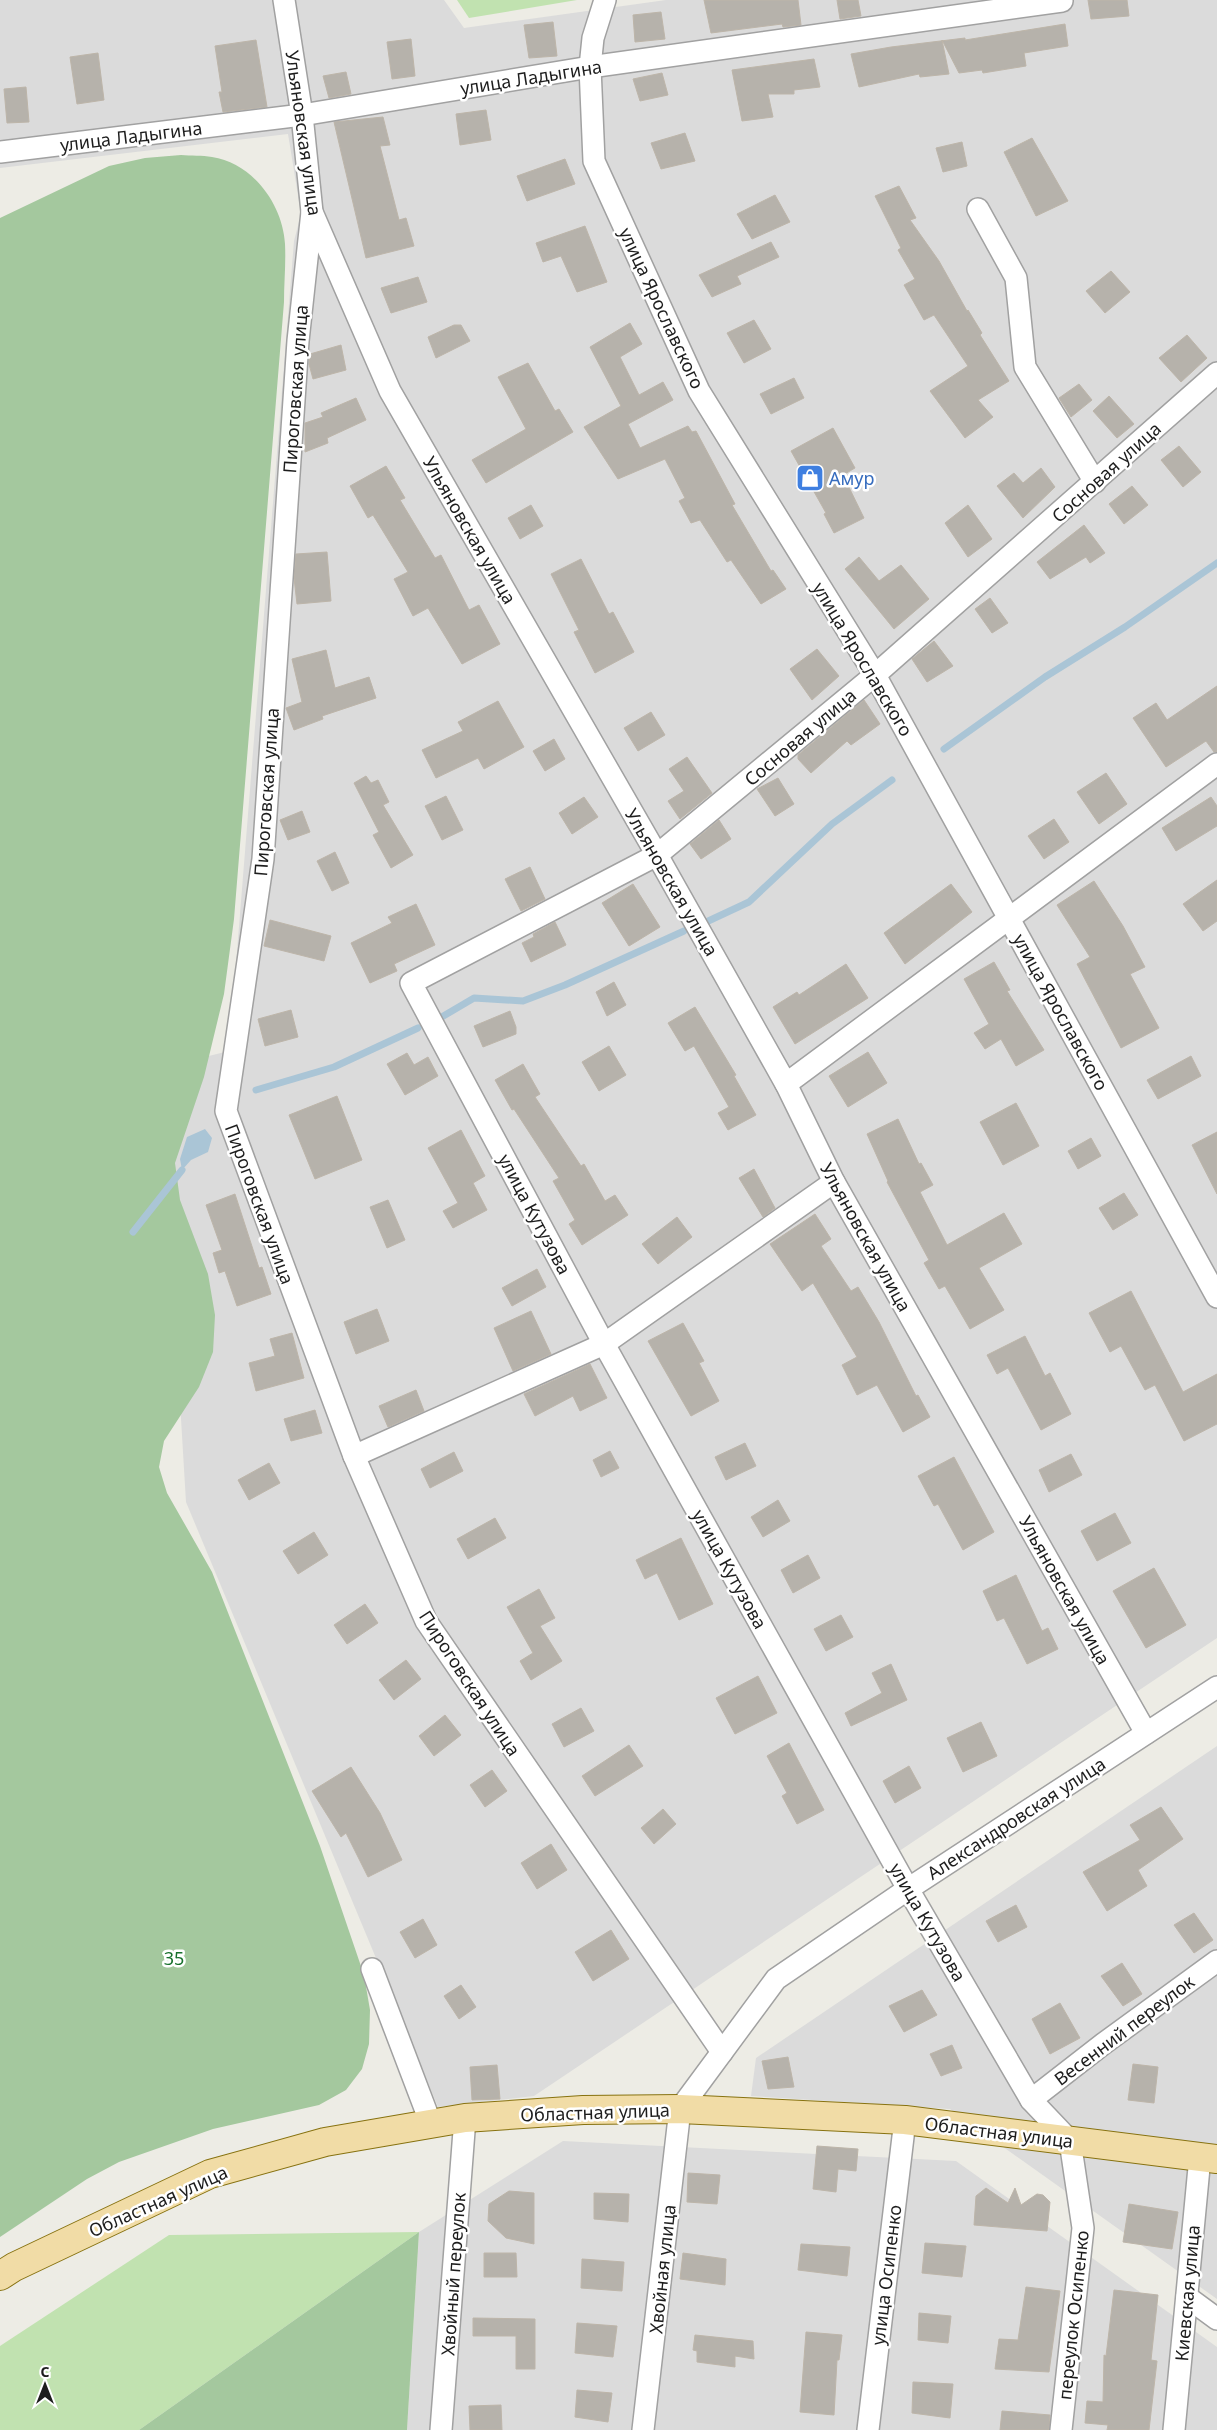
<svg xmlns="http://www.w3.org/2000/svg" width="1217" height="2430" viewBox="0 0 1217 2430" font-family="'Noto Sans',sans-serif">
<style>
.residential{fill:#dbdbdb}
.grass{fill:#c1e2b0}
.forest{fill:#a4c89e}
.water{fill:#aac5d6}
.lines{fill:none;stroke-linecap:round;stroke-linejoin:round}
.stream{stroke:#aac5d6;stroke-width:7}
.building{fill:#b6b2ab;stroke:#bdb5a9}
.minor-casing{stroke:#a1a1a1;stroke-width:24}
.major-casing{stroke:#877210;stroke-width:30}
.minor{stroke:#fff;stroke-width:21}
.major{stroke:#f1dca6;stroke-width:28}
.labels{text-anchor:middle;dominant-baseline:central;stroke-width:5;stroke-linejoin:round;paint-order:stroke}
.street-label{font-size:18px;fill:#1d1d1d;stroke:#fff}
.shop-label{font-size:18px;fill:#366cbe;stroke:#fff;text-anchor:start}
.park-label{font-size:18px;fill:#17702c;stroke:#fff}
</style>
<rect width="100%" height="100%" fill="#edece5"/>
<g class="residential">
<polygon points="0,0 444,0 464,28 666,0 1217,0 1217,1638 534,2096 438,2107 186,1502 160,1068 229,1051 294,241 301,214 288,134 0,168"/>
<polygon points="1217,1746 1217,2299 950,2109 751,2096 756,2058"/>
<polygon points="563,2141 956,2161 1217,2347 1217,2430 407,2430 419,2232"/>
</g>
<g class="grass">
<polygon points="457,0 577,0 469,18"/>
<polygon points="419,2232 139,2430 0,2430 0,2346 169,2235"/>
</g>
<g class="forest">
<path d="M181,155C191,156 202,155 212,157C253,163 283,205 285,244C286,263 284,283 284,302L234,919L224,994L204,1077L175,1163L180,1200L208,1274L215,1315L213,1352L199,1387L164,1441L159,1467L167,1493L212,1572L320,1846L364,1975L370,2010L369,2044L362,2069L346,2090L319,2105L213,2129L119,2162L87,2179L0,2237V218L109,166L145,158Z"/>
<polygon points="419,2232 407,2430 139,2430"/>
</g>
<polygon class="water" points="205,1129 212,1138 208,1152 191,1160 182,1170 180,1159 187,1137"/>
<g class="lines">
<g class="stream">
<polyline points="944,749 1045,677 1125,627 1217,563"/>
<polyline points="704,923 749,902 832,824 892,780"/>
<polyline points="440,1018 474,998 523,1001 565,985 684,931"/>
<polyline points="256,1090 334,1067 418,1028"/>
<polyline points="133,1232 182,1170"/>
</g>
</g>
<g class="building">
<polygon points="704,0 798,0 801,25 783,27 782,24 711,33"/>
<polygon points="837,0 858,0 861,16 840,19"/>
<polygon points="1088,0 1127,0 1129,16 1091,19"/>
<polygon points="661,12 665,39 635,42 633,15"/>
<polygon points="553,22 557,56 529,58 524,25"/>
<polygon points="1065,24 1068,46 1024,53 1026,66 983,73 982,70 959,73 942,40 949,74 920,77 919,74 859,87 851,54 891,47 965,38 965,40"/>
<polygon points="411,39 415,76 392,79 387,42"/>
<polygon points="256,40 267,107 223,112 219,92 222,92 215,46"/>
<polygon points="98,53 104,100 77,104 70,57"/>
<polygon points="814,59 820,87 794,90 794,94 768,94 773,117 742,121 732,70"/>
<polygon points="346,72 351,94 329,98 323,76"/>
<polygon points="662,73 668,95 640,101 633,79"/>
<polygon points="26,87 29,122 7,123 4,89"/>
<polygon points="486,110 491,140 460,145 456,114"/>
<polygon points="383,117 390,145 380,146 399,220 406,218 414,246 366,258 334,122"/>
<polygon points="685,133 695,161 661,169 651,143"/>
<polygon points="1032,138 1068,201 1036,216 1004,152"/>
<polygon points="962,142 967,166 943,172 936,148"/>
<polygon points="565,159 575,184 527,201 517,176"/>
<polygon points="899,186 916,218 910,220 939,261 967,311 968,310 982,333 980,335 1009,381 978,400 993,417 965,438 930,391 968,366 934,315 924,320 904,285 915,279 898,250 901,248 875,196"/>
<polygon points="775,195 790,222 752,239 737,214"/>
<polygon points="585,226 607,282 577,292 561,256 543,262 536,243"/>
<polygon points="771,242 779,257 737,276 741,284 712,297 699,275"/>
<polygon points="1111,271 1130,292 1105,313 1086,291"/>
<polygon points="418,277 427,302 391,313 381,288"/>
<polygon points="754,320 771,349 744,363 727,333"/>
<polygon points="630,323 642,344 620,357 639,395 663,382 673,400 628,424 640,448 688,426 692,432 696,431 735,504 732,505 771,571 773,570 786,589 761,604 731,560 727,562 700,520 691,523 679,501 685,498 665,459 618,479 584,427 621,406 590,347"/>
<polygon points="454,325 461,325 470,341 436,358 428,337"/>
<polygon points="1187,335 1207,358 1181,382 1159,358"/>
<polygon points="341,345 346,370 313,379 309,364 310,354"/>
<polygon points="528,363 555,411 559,409 573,432 486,483 472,460 526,429 498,377"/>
<polygon points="794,378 804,398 771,414 760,394"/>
<polygon points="1079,384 1092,400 1071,417 1059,398"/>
<polygon points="1109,396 1134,424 1117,438 1093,411"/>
<polygon points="356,398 366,420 327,438 328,443 305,452 305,423 323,417 321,413"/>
<polygon points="833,428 855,468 843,475 864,518 834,533 824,514 826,513 791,451"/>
<polygon points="1179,446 1201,472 1183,487 1161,460"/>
<polygon points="386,466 405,498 400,500 435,558 441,555 469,610 479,605 500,644 462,664 428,608 413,616 394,579 408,572 373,515 368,518 350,486"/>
<polygon points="1041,468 1055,487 1023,518 997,486 1014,473 1023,483"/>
<polygon points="1132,486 1148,505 1124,524 1109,504"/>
<polygon points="531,505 543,526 520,539 508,518"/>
<polygon points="968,505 992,539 968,557 945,523"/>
<polygon points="1084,525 1105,553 1090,563 1086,557 1050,579 1037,562"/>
<polygon points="327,552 331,601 297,604 294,578 296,554"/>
<polygon points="859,557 879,581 901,565 929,599 894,629 845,569"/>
<polygon points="581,559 609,614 613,612 634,652 595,673 574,632 579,630 551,574"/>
<polygon points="990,598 1008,623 992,633 975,609"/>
<polygon points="934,641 953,666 927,682 912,659"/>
<polygon points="817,649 839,676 812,700 790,669"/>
<polygon points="326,650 335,688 369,677 376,698 322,716 323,719 294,730 286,708 302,702 292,659"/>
<polygon points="1217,686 1217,752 1214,752 1206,741 1166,767 1133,718 1156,703 1167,720"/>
<polygon points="864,700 880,724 851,745 847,741 811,773 798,759 798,755"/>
<polygon points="498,701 524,747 484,769 478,758 436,778 422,750 463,731 458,722"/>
<polygon points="651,712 665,735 638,751 624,728"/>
<polygon points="554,739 565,759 545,771 533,751"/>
<polygon points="687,757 712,793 680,819 668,801 684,791 669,769"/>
<polygon points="1106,773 1127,804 1099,824 1077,792"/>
<polygon points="366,776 371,783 378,780 389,802 383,805 413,855 391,868 373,835 379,832 354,783"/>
<polygon points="778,778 794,804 775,816 757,789"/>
<polygon points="446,796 463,830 442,840 425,806"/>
<polygon points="584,797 598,817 572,834 559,813"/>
<polygon points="1211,797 1217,806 1217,826 1176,851 1162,828"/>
<polygon points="302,811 310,832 288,840 280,820"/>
<polygon points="1054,819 1069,842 1044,859 1028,836"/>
<polygon points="719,820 731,839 701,859 690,844"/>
<polygon points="335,852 349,883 332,891 317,861"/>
<polygon points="530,867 545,899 521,911 505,879"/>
<polygon points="1217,880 1217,921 1203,931 1183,904"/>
<polygon points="1094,881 1123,926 1145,967 1130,974 1159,1028 1121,1048 1077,964 1090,957 1057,905"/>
<polygon points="633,884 660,927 629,946 602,903"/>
<polygon points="951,884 972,912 905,964 884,933"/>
<polygon points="416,904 435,945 394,964 397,971 370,983 351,943 392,923 388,917"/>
<polygon points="270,920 331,936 324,961 264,946"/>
<polygon points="555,922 566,945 531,962 522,943 534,937 533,934"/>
<polygon points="994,962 1010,990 1007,991 1044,1050 1016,1066 1001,1039 985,1049 974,1033 989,1024 964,979"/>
<polygon points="846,964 868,998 795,1044 773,1007 797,992 799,995"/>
<polygon points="614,982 626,1005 607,1016 596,992"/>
<polygon points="695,1007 736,1075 734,1076 756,1115 728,1130 718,1113 729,1107 694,1046 685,1051 668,1023"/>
<polygon points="291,1010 298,1037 265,1046 258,1019"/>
<polygon points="510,1011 516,1027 516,1034 483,1047 474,1026"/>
<polygon points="609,1046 626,1075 599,1091 582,1062"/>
<polygon points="868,1052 887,1083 848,1107 829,1076"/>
<polygon points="407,1053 414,1065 428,1057 438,1076 405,1095 387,1064"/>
<polygon points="1191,1056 1201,1076 1158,1099 1147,1080"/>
<polygon points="523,1064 540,1094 535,1097 581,1166 584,1164 605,1201 615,1195 628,1215 582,1245 569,1224 575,1220 553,1181 559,1178 514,1109 512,1110 495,1080"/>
<polygon points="337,1096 362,1160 315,1179 289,1115"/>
<polygon points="1016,1103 1039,1146 1003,1165 980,1122"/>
<polygon points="898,1119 919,1164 921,1163 933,1185 920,1192 947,1245 1004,1213 1022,1244 979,1268 1004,1310 970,1329 945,1286 939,1289 924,1263 929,1260 887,1182 888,1181 867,1134"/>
<polygon points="461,1130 485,1176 473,1183 487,1210 453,1228 443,1211 458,1203 428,1148"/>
<polygon points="1217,1132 1217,1194 1192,1145"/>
<polygon points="1091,1138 1101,1156 1078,1169 1068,1151"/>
<polygon points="754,1169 775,1208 763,1217 739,1178"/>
<polygon points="1124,1193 1138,1215 1113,1230 1099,1208"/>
<polygon points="235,1194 259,1268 262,1267 271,1294 237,1306 225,1271 219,1273 213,1253 222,1250 206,1205"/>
<polygon points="388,1200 405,1240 387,1248 370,1207"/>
<polygon points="815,1214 831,1239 821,1246 851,1291 858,1287 879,1322 916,1396 918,1395 930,1417 903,1432 877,1385 857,1395 842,1365 857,1357 813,1283 802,1291 770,1244"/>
<polygon points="677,1217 692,1237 658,1264 642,1244"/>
<polygon points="537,1269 546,1287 512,1306 502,1288"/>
<polygon points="1131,1291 1183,1392 1217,1374 1217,1424 1184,1441 1155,1385 1145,1390 1121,1346 1110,1352 1089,1313"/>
<polygon points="377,1309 389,1341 356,1354 344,1322"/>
<polygon points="531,1311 551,1354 513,1371 494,1328"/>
<polygon points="683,1323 704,1361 699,1363 719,1401 691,1416 648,1341"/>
<polygon points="292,1333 304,1378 256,1391 249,1363 275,1356 270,1339"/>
<polygon points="1025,1336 1045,1376 1050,1373 1071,1414 1041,1430 1008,1368 997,1374 987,1355"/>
<polygon points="590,1364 607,1398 580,1411 573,1396 535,1416 524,1394"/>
<polygon points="416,1390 424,1411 388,1427 379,1406"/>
<polygon points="315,1410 322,1433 291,1441 284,1419"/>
<polygon points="745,1443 756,1466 726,1480 715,1457"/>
<polygon points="610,1451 619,1468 601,1477 593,1460"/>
<polygon points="454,1452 463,1471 430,1488 421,1469"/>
<polygon points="1071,1454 1082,1475 1049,1492 1039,1470"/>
<polygon points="954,1457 994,1532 963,1550 938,1504 934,1506 918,1476"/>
<polygon points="269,1463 280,1483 249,1500 238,1480"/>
<polygon points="778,1500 790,1521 763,1537 751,1517"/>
<polygon points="1115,1513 1131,1543 1097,1561 1081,1531"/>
<polygon points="495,1518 506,1538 468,1559 457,1539"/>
<polygon points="314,1532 328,1555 298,1574 283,1551"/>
<polygon points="681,1538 713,1604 679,1620 657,1573 645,1579 636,1560"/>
<polygon points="808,1555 820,1578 793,1593 781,1570"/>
<polygon points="1154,1568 1186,1625 1146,1648 1113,1591"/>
<polygon points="1016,1575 1042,1631 1048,1628 1058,1649 1027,1664 1004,1618 997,1621 983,1591"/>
<polygon points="539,1589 555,1618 540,1626 562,1661 531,1680 520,1661 533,1653 507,1607"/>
<polygon points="365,1604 378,1623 347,1644 334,1625"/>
<polygon points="841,1615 853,1637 826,1651 814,1629"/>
<polygon points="406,1660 421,1679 394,1700 379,1680"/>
<polygon points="891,1664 907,1700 851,1726 845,1713 882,1693 872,1673"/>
<polygon points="758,1676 777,1713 735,1734 716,1698"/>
<polygon points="581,1708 594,1731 564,1747 552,1724"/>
<polygon points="445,1715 461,1735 434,1756 419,1736"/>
<polygon points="981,1722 997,1756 963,1772 947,1738"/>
<polygon points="789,1743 824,1810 797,1824 782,1796 787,1793 767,1756"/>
<polygon points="629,1745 643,1766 595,1796 582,1776"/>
<polygon points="909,1766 921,1788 895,1803 883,1781"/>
<polygon points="351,1767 380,1813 402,1860 368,1877 346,1833 341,1837 312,1791"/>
<polygon points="492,1770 507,1791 485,1807 470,1785"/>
<polygon points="1161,1807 1183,1839 1138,1870 1147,1886 1107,1911 1083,1872 1140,1840 1130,1825"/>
<polygon points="663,1809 676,1824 654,1844 641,1828"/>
<polygon points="551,1844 567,1870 537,1889 521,1863"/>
<polygon points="1016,1905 1027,1927 998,1942 986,1921"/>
<polygon points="1194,1913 1213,1940 1194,1953 1174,1925"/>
<polygon points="423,1919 437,1945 415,1958 400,1932"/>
<polygon points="611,1930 629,1959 593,1981 575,1952"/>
<polygon points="1122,1963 1142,1994 1123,2006 1101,1976"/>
<polygon points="461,1985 476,2007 459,2019 444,1996"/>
<polygon points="922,1990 937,2015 904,2032 889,2006"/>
<polygon points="1060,2003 1080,2038 1050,2054 1032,2019"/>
<polygon points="952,2045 962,2068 941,2076 930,2054"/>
<polygon points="788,2057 794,2087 768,2089 762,2061"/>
<polygon points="1133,2064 1158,2067 1154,2103 1128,2100"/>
<polygon points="497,2065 500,2099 472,2100 470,2067"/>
<polygon points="817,2146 858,2149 856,2171 838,2169 836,2192 813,2189"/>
<polygon points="688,2173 720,2175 717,2204 687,2202"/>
<polygon points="986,2188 1008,2203 1015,2188 1021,2205 1037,2194 1043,2195 1050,2202 1047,2231 974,2225 976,2196"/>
<polygon points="509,2191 534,2193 534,2244 506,2238 488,2221 489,2204"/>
<polygon points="594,2193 629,2194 628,2222 594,2219"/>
<polygon points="1129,2204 1178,2212 1172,2249 1123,2242"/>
<polygon points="925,2243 966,2246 962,2277 922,2273"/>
<polygon points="801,2244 850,2247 847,2276 798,2270"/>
<polygon points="484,2253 516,2253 517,2277 484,2277"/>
<polygon points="683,2253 726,2259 725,2285 680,2279"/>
<polygon points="582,2259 624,2262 622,2291 581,2288"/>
<polygon points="1026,2287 1060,2291 1049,2372 995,2369 999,2339 1018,2340"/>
<polygon points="1114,2290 1158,2295 1151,2360 1157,2361 1149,2430 1107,2430 1108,2425 1085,2423 1087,2401 1103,2402 1104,2355 1106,2356"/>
<polygon points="919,2313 951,2316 948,2343 918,2340"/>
<polygon points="473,2318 535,2319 535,2369 516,2369 516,2336 473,2336"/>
<polygon points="577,2323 617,2326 613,2357 575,2353"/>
<polygon points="806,2332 842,2335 839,2360 837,2360 834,2415 800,2412"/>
<polygon points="695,2335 753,2341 754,2359 735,2356 735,2367 697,2362 697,2351 693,2350"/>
<polygon points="913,2382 953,2384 950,2418 912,2413"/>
<polygon points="577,2390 612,2393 608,2422 575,2417"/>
<polygon points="501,2405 502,2430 470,2430 469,2406"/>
<polygon points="1002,2411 1050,2415 1049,2430 1000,2430"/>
</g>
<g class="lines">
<defs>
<g id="minor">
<polyline points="284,0 302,115 312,212 390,391 657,855 786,1084 834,1182 1146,1733"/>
<polyline points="605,0 593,38 590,67 594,161 699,391 875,675 1217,1297"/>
<polyline points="0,152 302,115 590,67 1062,1"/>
<polyline points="978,209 1016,278 1025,367 1095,482"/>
<polyline points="312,212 298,341 263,859 226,1111 354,1456 426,1621 722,2052"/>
<polyline points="786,1084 1217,764"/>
<polyline points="354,1456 604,1344 834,1182"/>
<polyline points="372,1969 431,2124"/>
<polyline points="1031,2100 1103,2044 1217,1961"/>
<polyline points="1187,2297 1217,2319"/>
<polyline points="441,2430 465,2118"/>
<polyline points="643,2430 680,2109 776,1979 908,1889 1217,1687"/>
<polyline points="868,2430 905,2120"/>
<polyline points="1061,2430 1083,2228 1070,2141 1031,2100 908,1889 604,1344 411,983 657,855 875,675 1217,373"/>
<polyline points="1174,2430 1200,2157"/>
</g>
<polyline id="major" points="0,2276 14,2267 210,2174 325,2142 465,2118 583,2110 680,2109 905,2120 1217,2159"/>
</defs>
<use href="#minor" class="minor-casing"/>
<use href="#major" class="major-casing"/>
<use href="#minor" class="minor"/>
<use href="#major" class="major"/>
</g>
<defs>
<symbol id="shop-square" viewBox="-11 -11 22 22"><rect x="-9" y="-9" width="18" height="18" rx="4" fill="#3f7fe0" stroke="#fff"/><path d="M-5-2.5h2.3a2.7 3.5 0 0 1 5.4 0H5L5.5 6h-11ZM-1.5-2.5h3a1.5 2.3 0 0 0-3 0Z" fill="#fff"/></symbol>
</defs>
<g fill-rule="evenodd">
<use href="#shop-square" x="794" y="462" width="32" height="32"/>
</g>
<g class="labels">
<g class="street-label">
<text transform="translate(531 77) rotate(-9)">улица Ладыгина</text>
<text transform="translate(304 133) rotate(82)">Ульяновская улица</text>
<text transform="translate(131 136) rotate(-7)">улица Ладыгина</text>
<text transform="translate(662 308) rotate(65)">улица Ярославского</text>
<text transform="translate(295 389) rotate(-86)">Пироговская улица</text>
<text transform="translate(1106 472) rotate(-42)">Сосновая улица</text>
<text transform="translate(470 530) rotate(60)">Ульяновская улица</text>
<text transform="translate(863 659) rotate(59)">улица Ярославского</text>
<text transform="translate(800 737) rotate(-40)">Сосновая улица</text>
<text transform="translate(266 792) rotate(-86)">Пироговская улица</text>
<text transform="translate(672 882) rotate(60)">Ульяновская улица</text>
<text transform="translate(1061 1012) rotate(61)">улица Ярославского</text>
<text transform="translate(260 1204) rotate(70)">Пироговская улица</text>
<text transform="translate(535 1214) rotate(62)">улица Кутузова</text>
<text transform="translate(866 1237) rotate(61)">Ульяновская улица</text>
<text transform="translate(730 1569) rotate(61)">улица Кутузова</text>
<text transform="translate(1065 1590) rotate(61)">Ульяновская улица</text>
<text transform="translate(470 1683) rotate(57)">Пироговская улица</text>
<text transform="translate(1016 1818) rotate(-33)">Александровская улица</text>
<text transform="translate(928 1922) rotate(60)">улица Кутузова</text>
<text transform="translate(1124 2030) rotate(-37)">Весенний переулок</text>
<text transform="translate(595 2112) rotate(-2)">Областная улица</text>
<text transform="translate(999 2132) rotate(7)">Областная улица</text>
<text transform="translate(158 2201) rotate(-24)">Областная улица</text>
<text transform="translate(662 2269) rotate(-84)">Хвойная улица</text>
<text transform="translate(453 2274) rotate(-86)">Хвойный переулок</text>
<text transform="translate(886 2275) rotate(-83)">улица Осипенко</text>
<text transform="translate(1187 2293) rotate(-85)">Киевская улица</text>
<text transform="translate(1073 2315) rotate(-84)">переулок Осипенко</text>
</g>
<g class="shop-label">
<text x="829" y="478">Амур</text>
</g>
<g class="park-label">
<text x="174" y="1958">35</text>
</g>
</g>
<g transform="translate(45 2385)" stroke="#ffffff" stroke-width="4" paint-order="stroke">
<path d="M0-4L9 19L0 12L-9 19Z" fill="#1d1d1d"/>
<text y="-8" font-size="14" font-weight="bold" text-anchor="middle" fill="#1d1d1d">С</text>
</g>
</svg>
